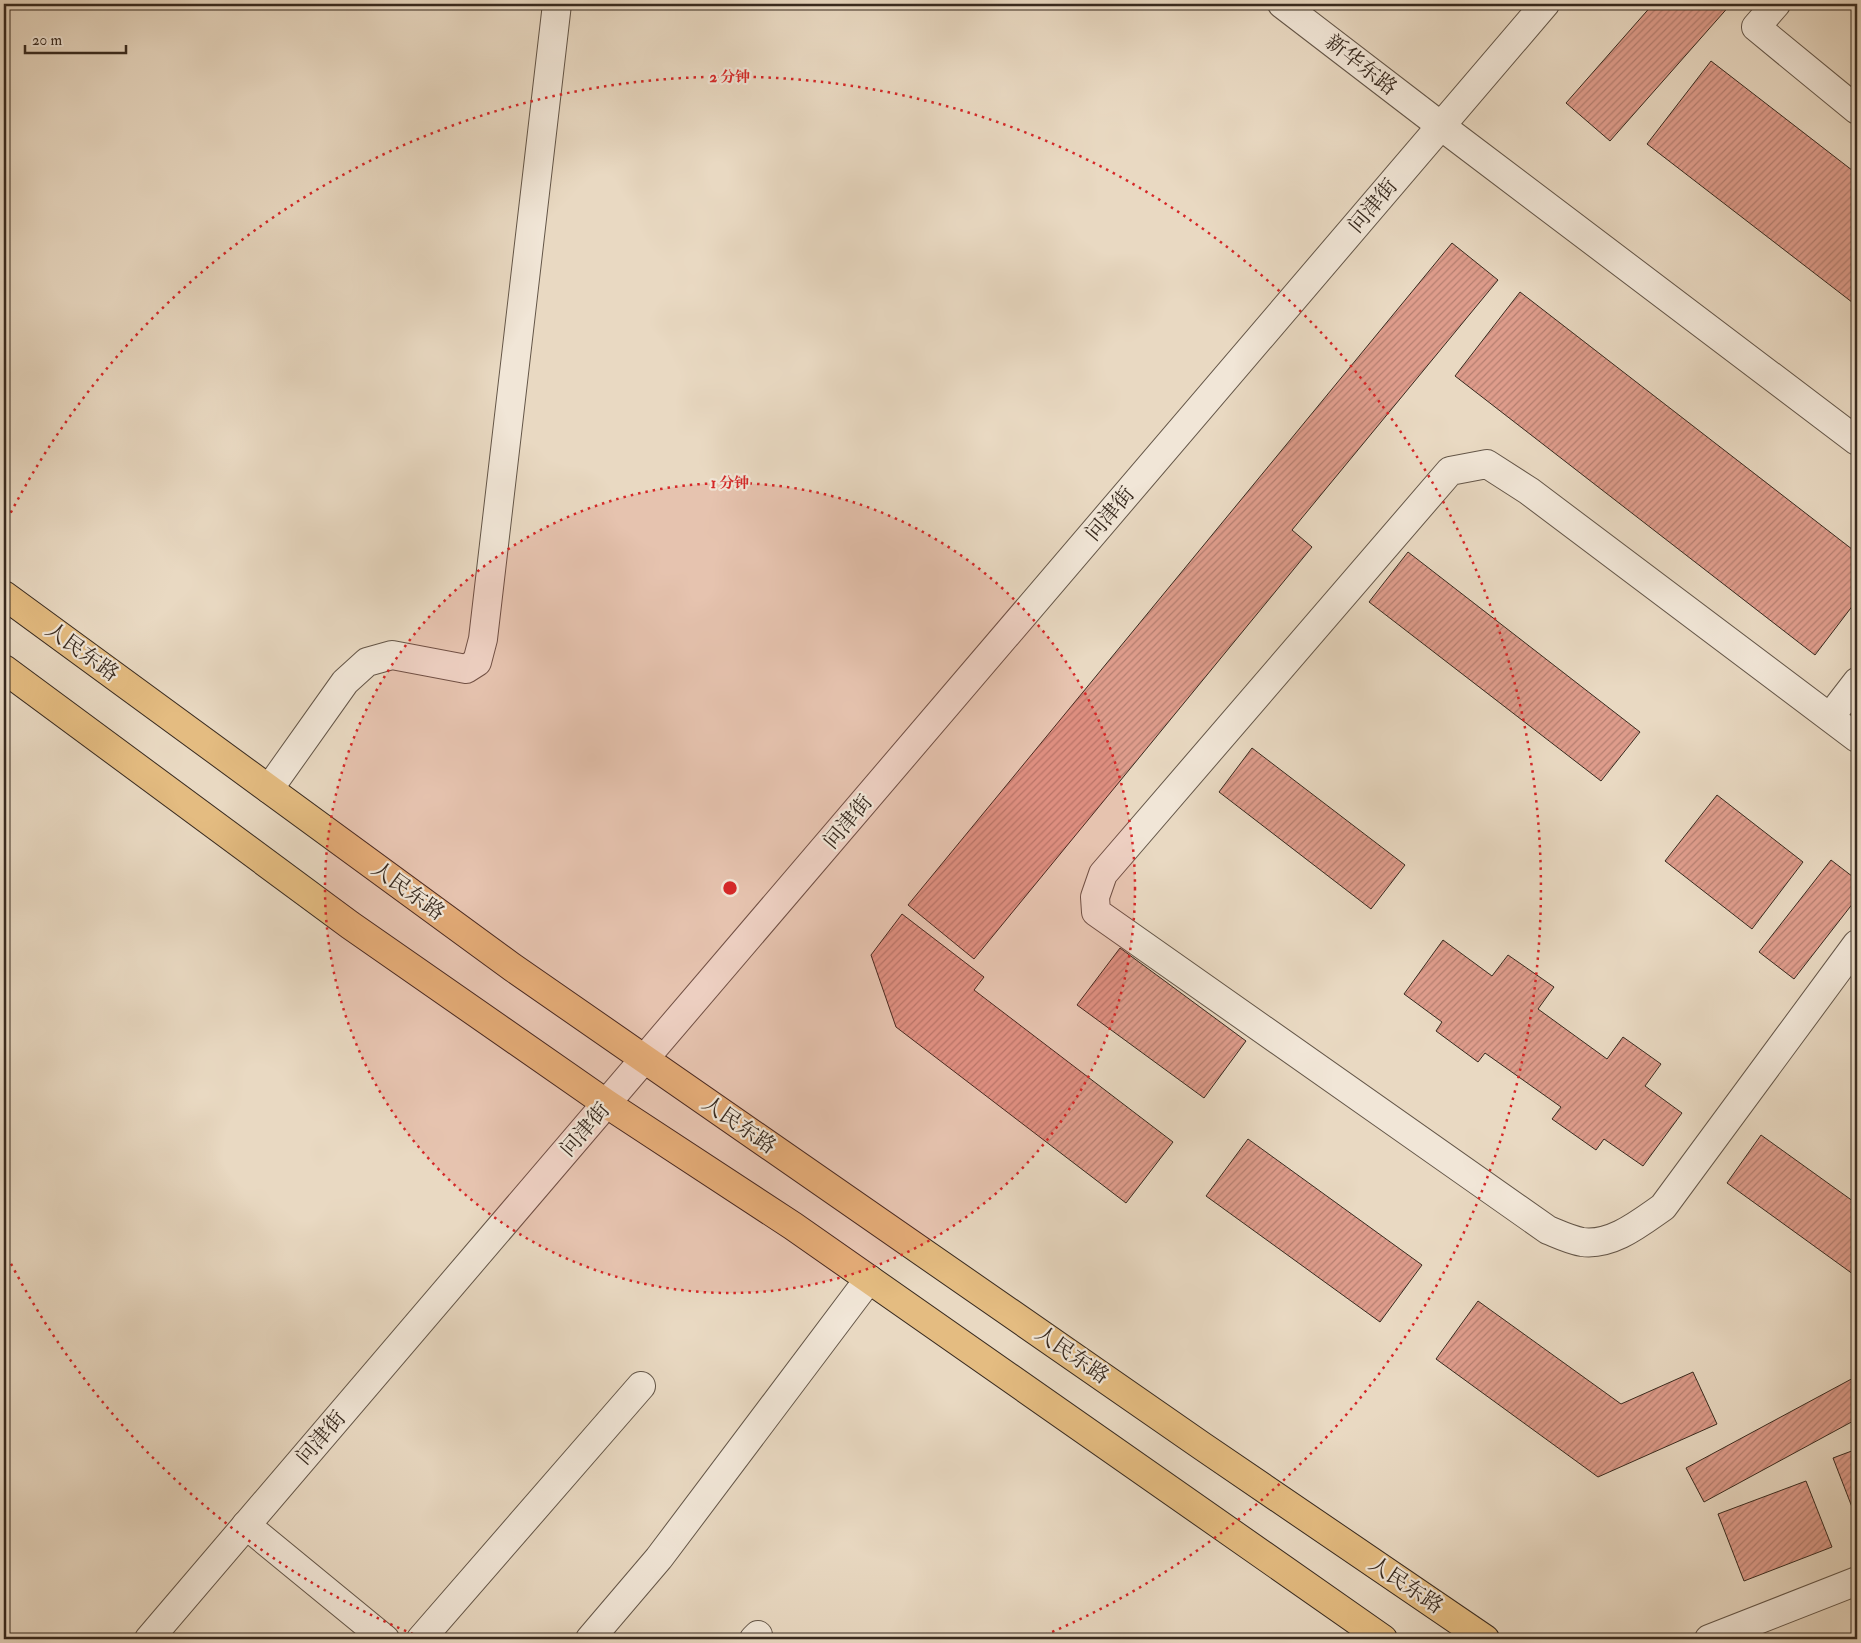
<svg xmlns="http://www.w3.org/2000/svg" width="1861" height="1643" viewBox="0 0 1861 1643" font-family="'IM FELL Double Pica','Noto Serif SC',serif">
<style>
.building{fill:url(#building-hatch);stroke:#382a1f}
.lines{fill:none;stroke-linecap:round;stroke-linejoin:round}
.minor-casing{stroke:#645648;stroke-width:30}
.major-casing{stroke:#382a1f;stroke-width:30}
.minor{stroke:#f1e6d7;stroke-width:28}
.major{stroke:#e4bc81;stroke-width:28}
.ring{fill:none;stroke:#d62828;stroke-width:2.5;stroke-dasharray:2.5 5}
.labels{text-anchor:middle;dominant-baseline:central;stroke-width:4.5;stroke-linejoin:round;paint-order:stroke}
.street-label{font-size:21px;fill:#382a1f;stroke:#f1e6d7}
.centre{fill:#d62828;stroke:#f1e6d7;stroke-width:2.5}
.ring-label{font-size:15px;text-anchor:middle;font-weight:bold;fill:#d62828;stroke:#f1e6d7;stroke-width:4.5;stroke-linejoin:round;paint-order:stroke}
</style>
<defs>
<pattern id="building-hatch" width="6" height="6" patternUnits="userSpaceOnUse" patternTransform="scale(1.25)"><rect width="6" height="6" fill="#de9c8b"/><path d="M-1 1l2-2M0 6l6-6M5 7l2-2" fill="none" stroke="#b57f71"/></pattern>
</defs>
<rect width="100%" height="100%" fill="#e9d9c2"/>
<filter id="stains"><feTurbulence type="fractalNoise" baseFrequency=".004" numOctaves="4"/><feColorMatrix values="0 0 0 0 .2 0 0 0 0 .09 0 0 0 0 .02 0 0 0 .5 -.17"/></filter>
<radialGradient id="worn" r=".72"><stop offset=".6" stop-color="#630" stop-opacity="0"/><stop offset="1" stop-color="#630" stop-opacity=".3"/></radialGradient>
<g class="building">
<polygon points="1653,4 1731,4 1610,141 1566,103"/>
<polygon points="1711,61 1857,174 1857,306 1647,144"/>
<polygon points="1452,243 1498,280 1292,530 1312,547 974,959 908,905"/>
<polygon points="1520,292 1857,553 1857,600 1815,655 1455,376"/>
<polygon points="1408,552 1640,732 1601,781 1369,602"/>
<polygon points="1252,748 1405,865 1371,909 1219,792"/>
<polygon points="1717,795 1803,862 1752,929 1665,861"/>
<polygon points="1831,860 1857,880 1857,898 1794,979 1759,952"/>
<polygon points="902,914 984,977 974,990 1173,1142 1126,1203 896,1027 871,955"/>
<polygon points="1443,940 1492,976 1508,955 1554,987 1538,1009 1607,1059 1623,1037 1661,1064 1645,1086 1682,1113 1643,1166 1604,1139 1596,1150 1552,1119 1561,1107 1485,1053 1478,1062 1436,1031 1442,1022 1404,994"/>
<polygon points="1120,948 1246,1041 1204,1098 1077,1005"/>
<polygon points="1761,1135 1857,1204 1857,1277 1727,1183"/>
<polygon points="1248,1139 1422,1265 1380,1322 1206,1196"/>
<polygon points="1478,1301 1621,1404 1693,1372 1717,1424 1598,1477 1436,1359"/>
<polygon points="1857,1376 1857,1419 1704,1502 1686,1468"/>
<polygon points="1857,1449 1857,1520 1833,1458"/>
<polygon points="1806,1481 1832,1547 1744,1581 1718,1514"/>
</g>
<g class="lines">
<defs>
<g id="minor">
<polyline points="1282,4 1441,126 1857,441"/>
<polyline points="1776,4 1756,27 1857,110"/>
<polyline points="1830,717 1857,682"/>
<path d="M1857,738L1529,491L1487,464L1450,471L1103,874L1095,897L1096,912L1548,1230C1558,1234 1570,1240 1582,1242C1612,1246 1640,1223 1663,1207L1857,944"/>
<polyline points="269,789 345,682 367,662 392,655 466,669 477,662 483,639 557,4"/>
<polyline points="246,1525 385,1639"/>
<polyline points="149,1639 1545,4"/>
<polyline points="421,1639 641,1386"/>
<polyline points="590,1639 659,1558 869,1279"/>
<polyline points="754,1639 758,1635"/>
<polyline points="1709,1639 1857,1581"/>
</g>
<g id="major">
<polyline points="4,595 512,967 1202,1446 1485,1639"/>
<polyline points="4,669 350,925 607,1104 793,1226 1383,1639"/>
</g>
</defs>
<use href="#minor" class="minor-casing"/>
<use href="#major" class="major-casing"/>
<use href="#minor" class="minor"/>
<use href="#major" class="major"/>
</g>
<circle cx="730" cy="888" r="405" fill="#d62828" fill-opacity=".12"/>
<g class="ring">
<circle cx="730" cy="888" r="405"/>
<path d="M420 1637A811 811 0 0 1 4 1250M4 526A811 811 0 1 1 1040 1637"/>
</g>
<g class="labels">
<g class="street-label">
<text transform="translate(1361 65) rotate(38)">新华东路</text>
<text transform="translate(1373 206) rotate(-50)">问津街</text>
<text transform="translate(1110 514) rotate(-50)">问津街</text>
<text transform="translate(82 652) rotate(36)">人民东路</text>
<text transform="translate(848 822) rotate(-50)">问津街</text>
<text transform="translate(408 891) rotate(36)">人民东路</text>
<text transform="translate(739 1125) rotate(35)">人民东路</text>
<text transform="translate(585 1130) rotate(-49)">问津街</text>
<text transform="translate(1072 1355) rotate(35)">人民东路</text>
<text transform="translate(321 1438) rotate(-49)">问津街</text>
<text transform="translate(1406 1585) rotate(34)">人民东路</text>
</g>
</g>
<circle cx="730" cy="888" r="8" class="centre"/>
<g class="ring-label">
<text x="730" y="82">2 分钟</text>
<text x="730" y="488">1 分钟</text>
</g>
<rect width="1861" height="1643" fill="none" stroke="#e9d9c2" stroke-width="20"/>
<rect x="5" y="5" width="1851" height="1633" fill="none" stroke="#382a1f" stroke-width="2.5"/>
<rect x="10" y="10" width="1841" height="1623" fill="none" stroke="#382a1f"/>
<path d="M25 45v8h101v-8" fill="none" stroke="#382a1f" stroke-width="2.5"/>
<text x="32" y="45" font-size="15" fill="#382a1f" stroke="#f1e6d7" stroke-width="4" paint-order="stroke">20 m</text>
<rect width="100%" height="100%" filter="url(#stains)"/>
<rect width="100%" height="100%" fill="url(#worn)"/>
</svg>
